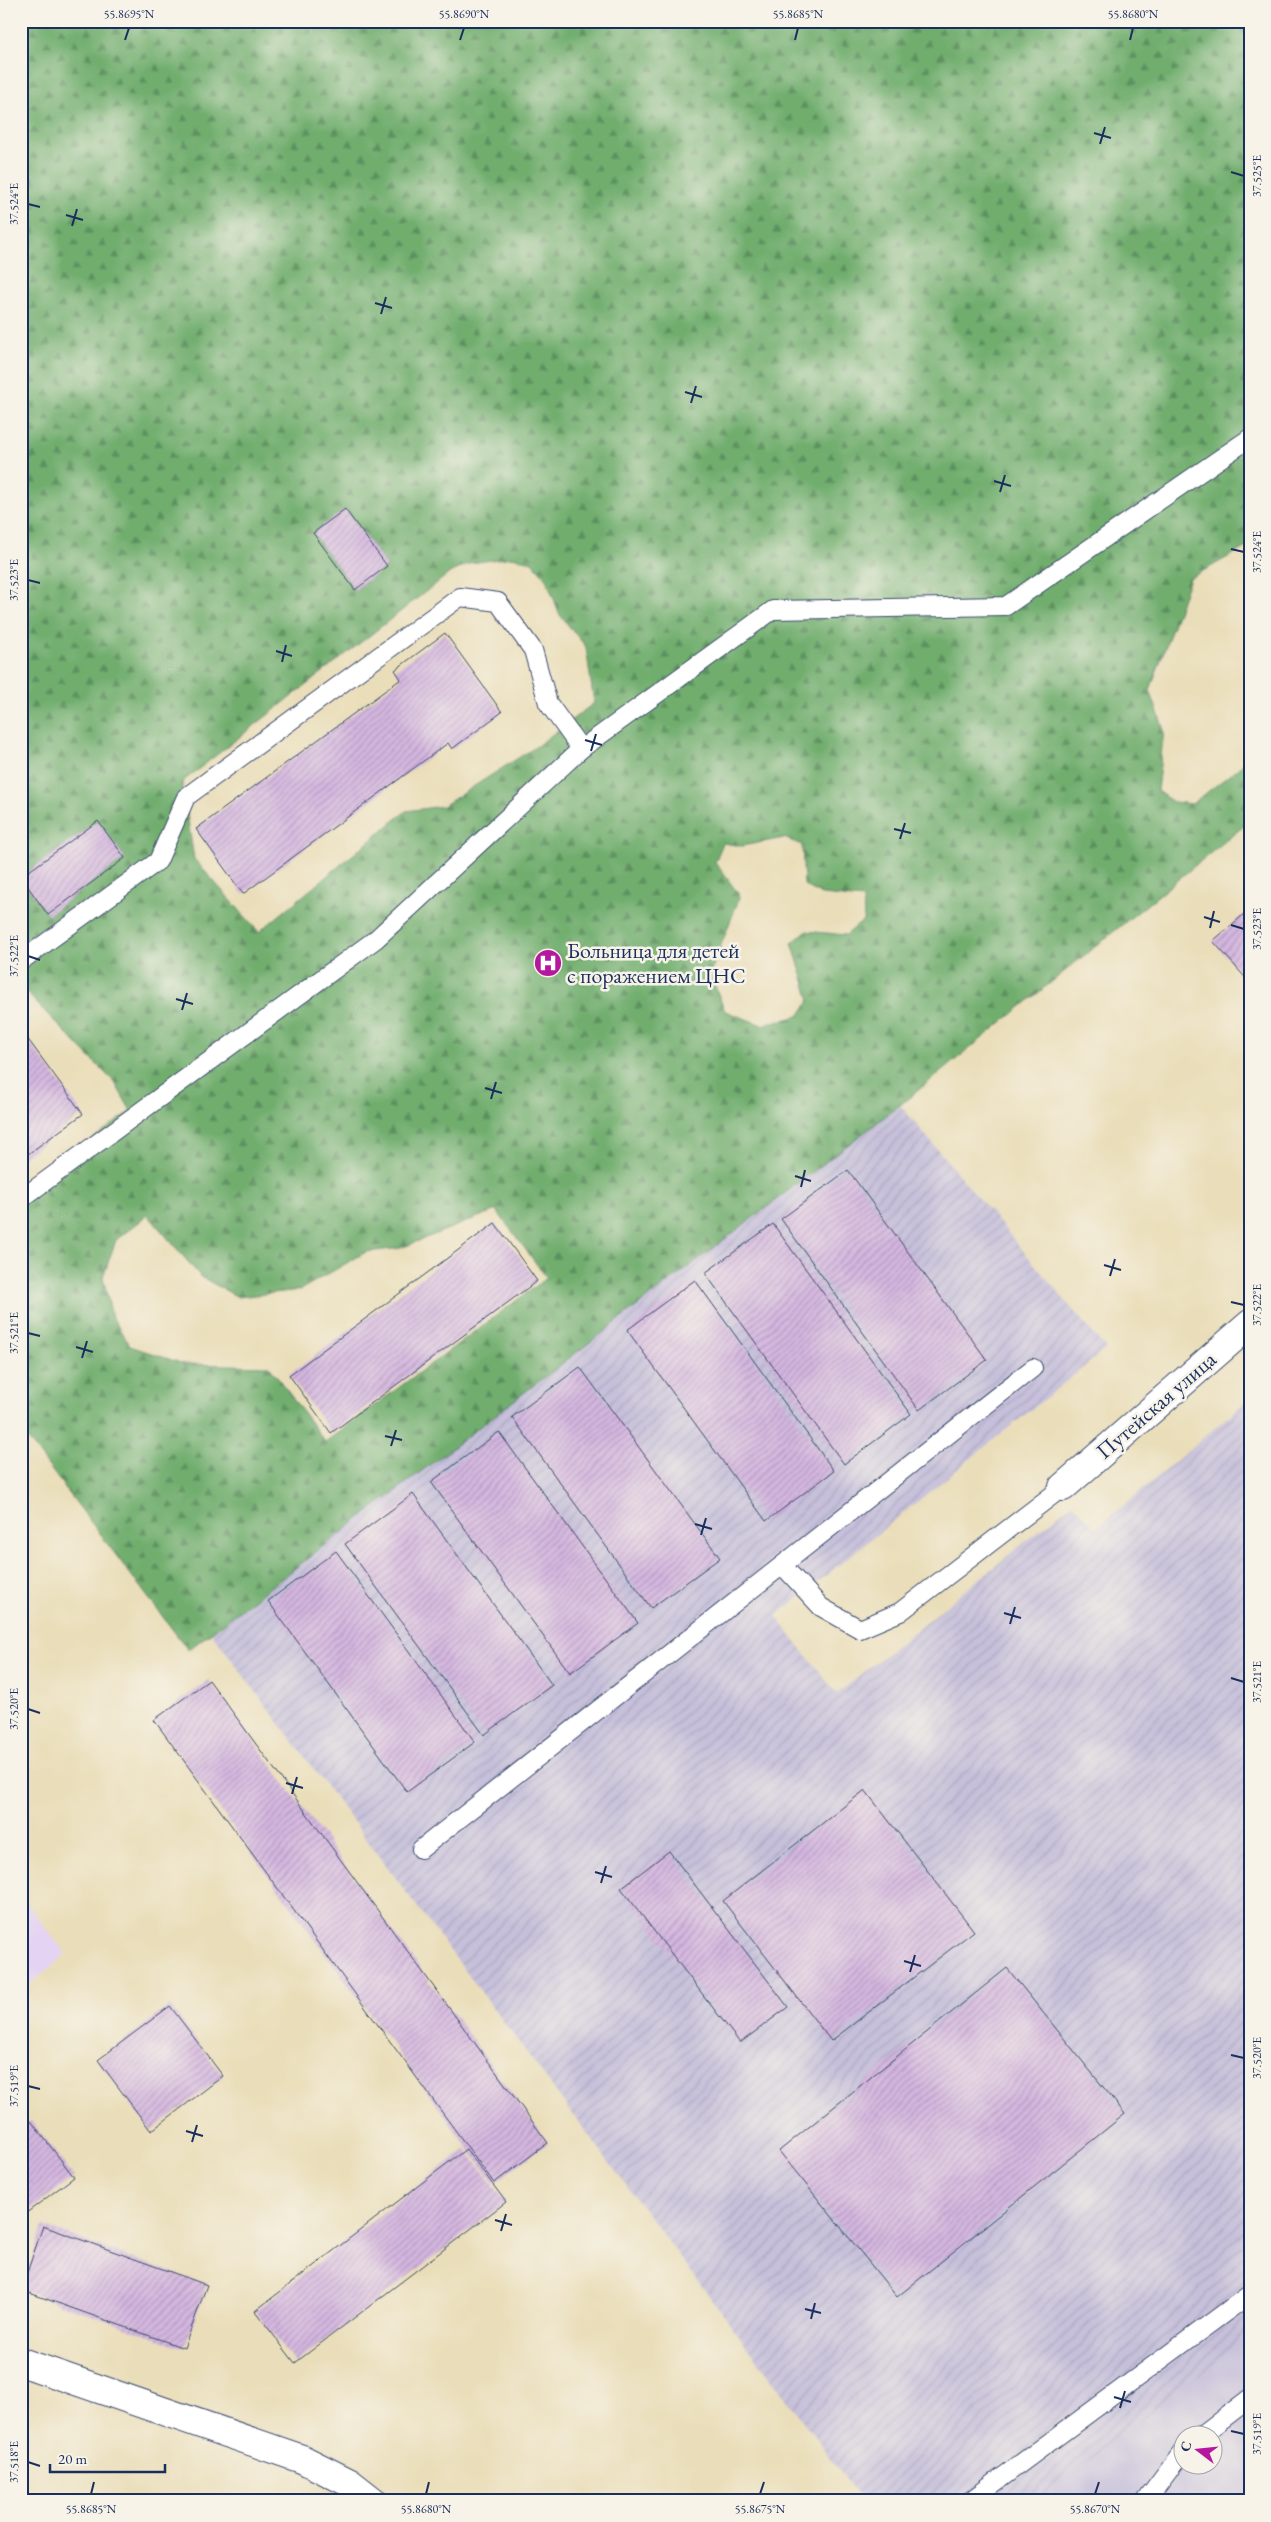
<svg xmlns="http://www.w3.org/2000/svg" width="1271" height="2522" viewBox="0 0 1271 2522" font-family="'EB Garamond',serif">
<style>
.built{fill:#e4d3f2}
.industrial{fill:url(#industrial-furrows);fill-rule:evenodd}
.railway{fill:#c6c0da;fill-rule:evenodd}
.forest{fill:url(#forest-firs);stroke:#466e66;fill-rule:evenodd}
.building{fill:url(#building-hatch)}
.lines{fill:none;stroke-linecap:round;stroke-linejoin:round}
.service-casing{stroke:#3a496c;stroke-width:20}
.minor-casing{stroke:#3a496c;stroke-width:30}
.tertiary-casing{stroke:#3a496c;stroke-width:30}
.service{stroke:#fff;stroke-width:18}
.minor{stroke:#fff;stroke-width:28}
.tertiary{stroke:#fff;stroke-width:28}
.ticks{fill:none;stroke:#1b2f5e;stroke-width:2}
.labels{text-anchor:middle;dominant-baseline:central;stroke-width:5;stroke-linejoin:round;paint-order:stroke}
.poi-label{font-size:22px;fill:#1b2f5e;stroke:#f7f3e8;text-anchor:start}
.street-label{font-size:22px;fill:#1b2f5e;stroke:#f7f3e8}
.neatline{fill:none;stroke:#1b2f5e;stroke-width:2}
.ticks-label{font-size:12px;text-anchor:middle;fill:#1b2f5e}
</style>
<defs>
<pattern id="industrial-furrows" width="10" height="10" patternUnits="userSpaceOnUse" patternTransform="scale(1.25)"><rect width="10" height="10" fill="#c6c0da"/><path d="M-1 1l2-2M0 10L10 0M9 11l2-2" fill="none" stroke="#aaa5be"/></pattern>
<pattern id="forest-firs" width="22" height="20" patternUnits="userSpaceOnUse" patternTransform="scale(1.25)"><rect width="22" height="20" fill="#71ae6e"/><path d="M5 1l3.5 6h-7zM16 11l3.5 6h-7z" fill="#5c8e5e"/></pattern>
<pattern id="building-hatch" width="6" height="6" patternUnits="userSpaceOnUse" patternTransform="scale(1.25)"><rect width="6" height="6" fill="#d5b7e0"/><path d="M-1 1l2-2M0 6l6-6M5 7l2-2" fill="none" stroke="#ac95b9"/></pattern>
</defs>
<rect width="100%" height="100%" fill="#f7f3e8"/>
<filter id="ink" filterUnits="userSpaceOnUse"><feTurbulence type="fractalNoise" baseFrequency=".02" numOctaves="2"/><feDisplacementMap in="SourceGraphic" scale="10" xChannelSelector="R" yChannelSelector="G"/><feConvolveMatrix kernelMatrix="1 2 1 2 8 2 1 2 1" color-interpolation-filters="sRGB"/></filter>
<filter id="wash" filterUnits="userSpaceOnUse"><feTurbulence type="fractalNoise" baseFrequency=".0096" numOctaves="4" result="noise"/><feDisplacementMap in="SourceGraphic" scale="20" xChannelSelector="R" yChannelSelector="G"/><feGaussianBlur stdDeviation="1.12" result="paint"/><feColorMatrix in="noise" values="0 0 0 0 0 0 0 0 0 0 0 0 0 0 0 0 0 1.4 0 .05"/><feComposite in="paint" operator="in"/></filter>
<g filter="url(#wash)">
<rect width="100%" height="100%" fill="#eadeba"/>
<polygon class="built" points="21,1896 66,1954 21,1991"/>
<g class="industrial">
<path d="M900,1105L1106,1349L776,1616L837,1694L1073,1503L1096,1529L1250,1398V2501H863L211,1632ZM1184,2434H1214V2464H1184Z"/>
<polygon points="21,2428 29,2430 21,2460"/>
</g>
<path class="railway" d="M1250,2337V2501H1037ZM1184,2434H1214V2464H1184Z"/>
<path class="forest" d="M21,21H1250V545L1190,578L1150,690L1164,730L1157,791L1173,802L1192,804L1250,759V821L900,1105L188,1650L21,1430V1191L131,1111L115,1083L21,987V879L48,915L125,858L97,821L21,877ZM345,509L387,566L355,590L313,533ZM512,557L532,562L546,578L560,615L586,647L594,703L537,746L443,806L406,811L259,932L194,859L182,782L451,572L471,563ZM784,838L802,845L804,885L822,895L863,899L864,920L846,935L806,931L792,943L810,1000L799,1016L762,1025L725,1011L710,974L740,896L715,862L723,843L742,846ZM496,1210L547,1278L325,1442L269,1366L184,1364L130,1346L112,1317L103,1277L116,1240L148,1215L201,1277L238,1297L300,1290L366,1252L401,1248Z"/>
<g id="blocks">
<g class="building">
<polygon points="345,509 387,566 355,590 313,533"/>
<polygon points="445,633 502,712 452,749 448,743 243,894 196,829 401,679 395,670"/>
<polygon points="98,821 125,858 48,915 21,877"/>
<polygon points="1250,909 1250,983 1213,941"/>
<polygon points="21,1030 83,1114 21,1159"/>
<polygon points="848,1170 987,1360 919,1410 781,1219"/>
<polygon points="495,1223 537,1281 331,1433 289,1375"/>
<polygon points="773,1224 911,1414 844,1464 705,1273"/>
<polygon points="695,1280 834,1471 766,1521 627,1330"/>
<polygon points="580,1367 720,1558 651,1608 512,1417"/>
<polygon points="499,1432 638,1623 570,1673 431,1482"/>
<polygon points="413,1494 552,1685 484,1735 345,1544"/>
<polygon points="336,1551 475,1742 407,1792 268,1601"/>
<polygon points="209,1680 548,2143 494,2183 154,1720"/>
<polygon points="865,1790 974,1931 831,2041 723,1901"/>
<polygon points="669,1851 788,2007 740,2043 621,1888"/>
<polygon points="1007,1968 1125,2114 897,2297 779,2151"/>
<polygon points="170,2006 223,2076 151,2131 98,2060"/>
<polygon points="31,2121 74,2177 21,2217 21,2128"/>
<polygon points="466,2149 506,2202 295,2363 255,2311"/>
<polygon points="43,2226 207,2285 184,2348 21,2290"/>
</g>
</g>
</g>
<g filter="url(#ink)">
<use href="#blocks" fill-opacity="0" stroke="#3a496c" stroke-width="1"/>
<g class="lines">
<defs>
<g id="service">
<polyline points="21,961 158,861 186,797 460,597 498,602 533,650 548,703 581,749 773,610 1006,606 1250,438"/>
<polyline points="21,1199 376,939 581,749"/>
<polyline points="783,1566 821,1607 860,1629 900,1612 1063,1487"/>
<polyline points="421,1849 1033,1368"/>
<polyline points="1203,2434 1250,2398"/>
<polyline points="970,2501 1250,2294"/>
<polyline points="1146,2501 1184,2450"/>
</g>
<polyline id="minor" points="1063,1487 1250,1324"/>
<polyline id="tertiary" points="21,2362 302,2459 350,2483 373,2501"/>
</defs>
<use href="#service" class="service-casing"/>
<use href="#minor" class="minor-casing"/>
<use href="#tertiary" class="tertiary-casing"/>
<use href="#service" class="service"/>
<use href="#minor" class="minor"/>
<use href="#tertiary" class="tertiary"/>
</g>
</g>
<path class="ticks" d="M125,40L129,28M460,40L464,28M795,40L798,28M1130,40L1133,28M1094,133L1111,138M1100,144L1105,127M1231,172L1244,176M28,204L40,207M66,215L83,220M72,226L77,209M375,303L392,308M381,314L386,297M685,392L702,397M691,403L696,386M994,481L1011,486M1000,492L1005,475M1231,549L1244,552M28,580L40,583M276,651L292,656M282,662L286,645M585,740L602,745M591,751L596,734M894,829L911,833M900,839L905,823M1204,917L1220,922M1231,925L1244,929M1210,928L1214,911M28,956L40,960M176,999L193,1004M182,1010L187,993M485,1088L502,1093M491,1099L496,1082M795,1176L811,1181M801,1187L805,1170M1104,1265L1121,1270M1110,1276L1115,1259M1231,1302L1244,1305M28,1333L40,1336M76,1347L93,1352M82,1358L87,1341M385,1436L402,1440M391,1446L396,1430M695,1524L712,1529M701,1535L706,1518M1004,1613L1021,1618M1010,1624L1015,1607M1231,1678L1244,1682M28,1709L40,1713M286,1783L303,1788M292,1794L297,1777M595,1872L612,1877M601,1883L606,1866M904,1961L921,1966M910,1972L915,1955M1231,2055L1244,2058M28,2086L40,2089M186,2131L203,2136M192,2142L197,2125M495,2220L512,2225M501,2231L506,2214M805,2309L821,2313M811,2319L815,2303M1114,2397L1131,2402M1120,2408L1125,2391M1231,2431L1244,2434M28,2462L40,2466M91,2494L94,2482M426,2494L429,2482M760,2494L764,2482M1095,2494L1099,2482"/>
<defs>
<symbol id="hospital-disc" viewBox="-11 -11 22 22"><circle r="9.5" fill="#b5179e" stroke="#f7f3e8"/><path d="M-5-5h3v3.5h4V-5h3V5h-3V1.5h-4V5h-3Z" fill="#fff"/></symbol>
</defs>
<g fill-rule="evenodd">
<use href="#hospital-disc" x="532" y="947" width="32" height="32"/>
</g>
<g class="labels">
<g class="poi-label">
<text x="567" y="950">Больница для детей<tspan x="567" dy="25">с поражением ЦНС</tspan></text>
</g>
<g class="street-label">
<text transform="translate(1156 1405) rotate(-41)">Путейская улица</text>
</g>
</g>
<rect width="1271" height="2522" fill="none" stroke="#f7f3e8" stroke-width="55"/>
<g transform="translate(1198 2450) rotate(286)"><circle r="24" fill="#f7f3e8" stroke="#9fa5b1"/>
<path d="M0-4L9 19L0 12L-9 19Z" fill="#b5179e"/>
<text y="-8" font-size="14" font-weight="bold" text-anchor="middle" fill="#1b2f5e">С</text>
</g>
<path d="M50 2464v8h115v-8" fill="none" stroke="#1b2f5e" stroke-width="2.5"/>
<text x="58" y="2464" font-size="15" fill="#1b2f5e" stroke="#f7f3e8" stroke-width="4" paint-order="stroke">20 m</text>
<rect x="28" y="28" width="1216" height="2466" class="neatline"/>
<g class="ticks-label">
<text x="129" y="18">55.8695°N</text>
<text x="464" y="18">55.8690°N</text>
<text x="798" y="18">55.8685°N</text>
<text x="1133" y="18">55.8680°N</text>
<text transform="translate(1257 176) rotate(-90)" y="4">37.525°E</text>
<text transform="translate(14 204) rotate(-90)" y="4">37.524°E</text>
<text transform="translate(1257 552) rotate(-90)" y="4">37.524°E</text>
<text transform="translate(14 580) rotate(-90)" y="4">37.523°E</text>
<text transform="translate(1257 929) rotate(-90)" y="4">37.523°E</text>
<text transform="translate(14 956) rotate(-90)" y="4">37.522°E</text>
<text transform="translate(1257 1305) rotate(-90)" y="4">37.522°E</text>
<text transform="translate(14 1333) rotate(-90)" y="4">37.521°E</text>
<text transform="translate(1257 1682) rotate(-90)" y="4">37.521°E</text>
<text transform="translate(14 1709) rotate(-90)" y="4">37.520°E</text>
<text transform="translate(1257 2058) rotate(-90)" y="4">37.520°E</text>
<text transform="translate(14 2086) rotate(-90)" y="4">37.519°E</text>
<text transform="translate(1257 2434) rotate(-90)" y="4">37.519°E</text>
<text transform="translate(14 2462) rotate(-90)" y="4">37.518°E</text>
<text x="91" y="2513">55.8685°N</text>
<text x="426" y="2513">55.8680°N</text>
<text x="760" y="2513">55.8675°N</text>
<text x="1095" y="2513">55.8670°N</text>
</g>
</svg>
